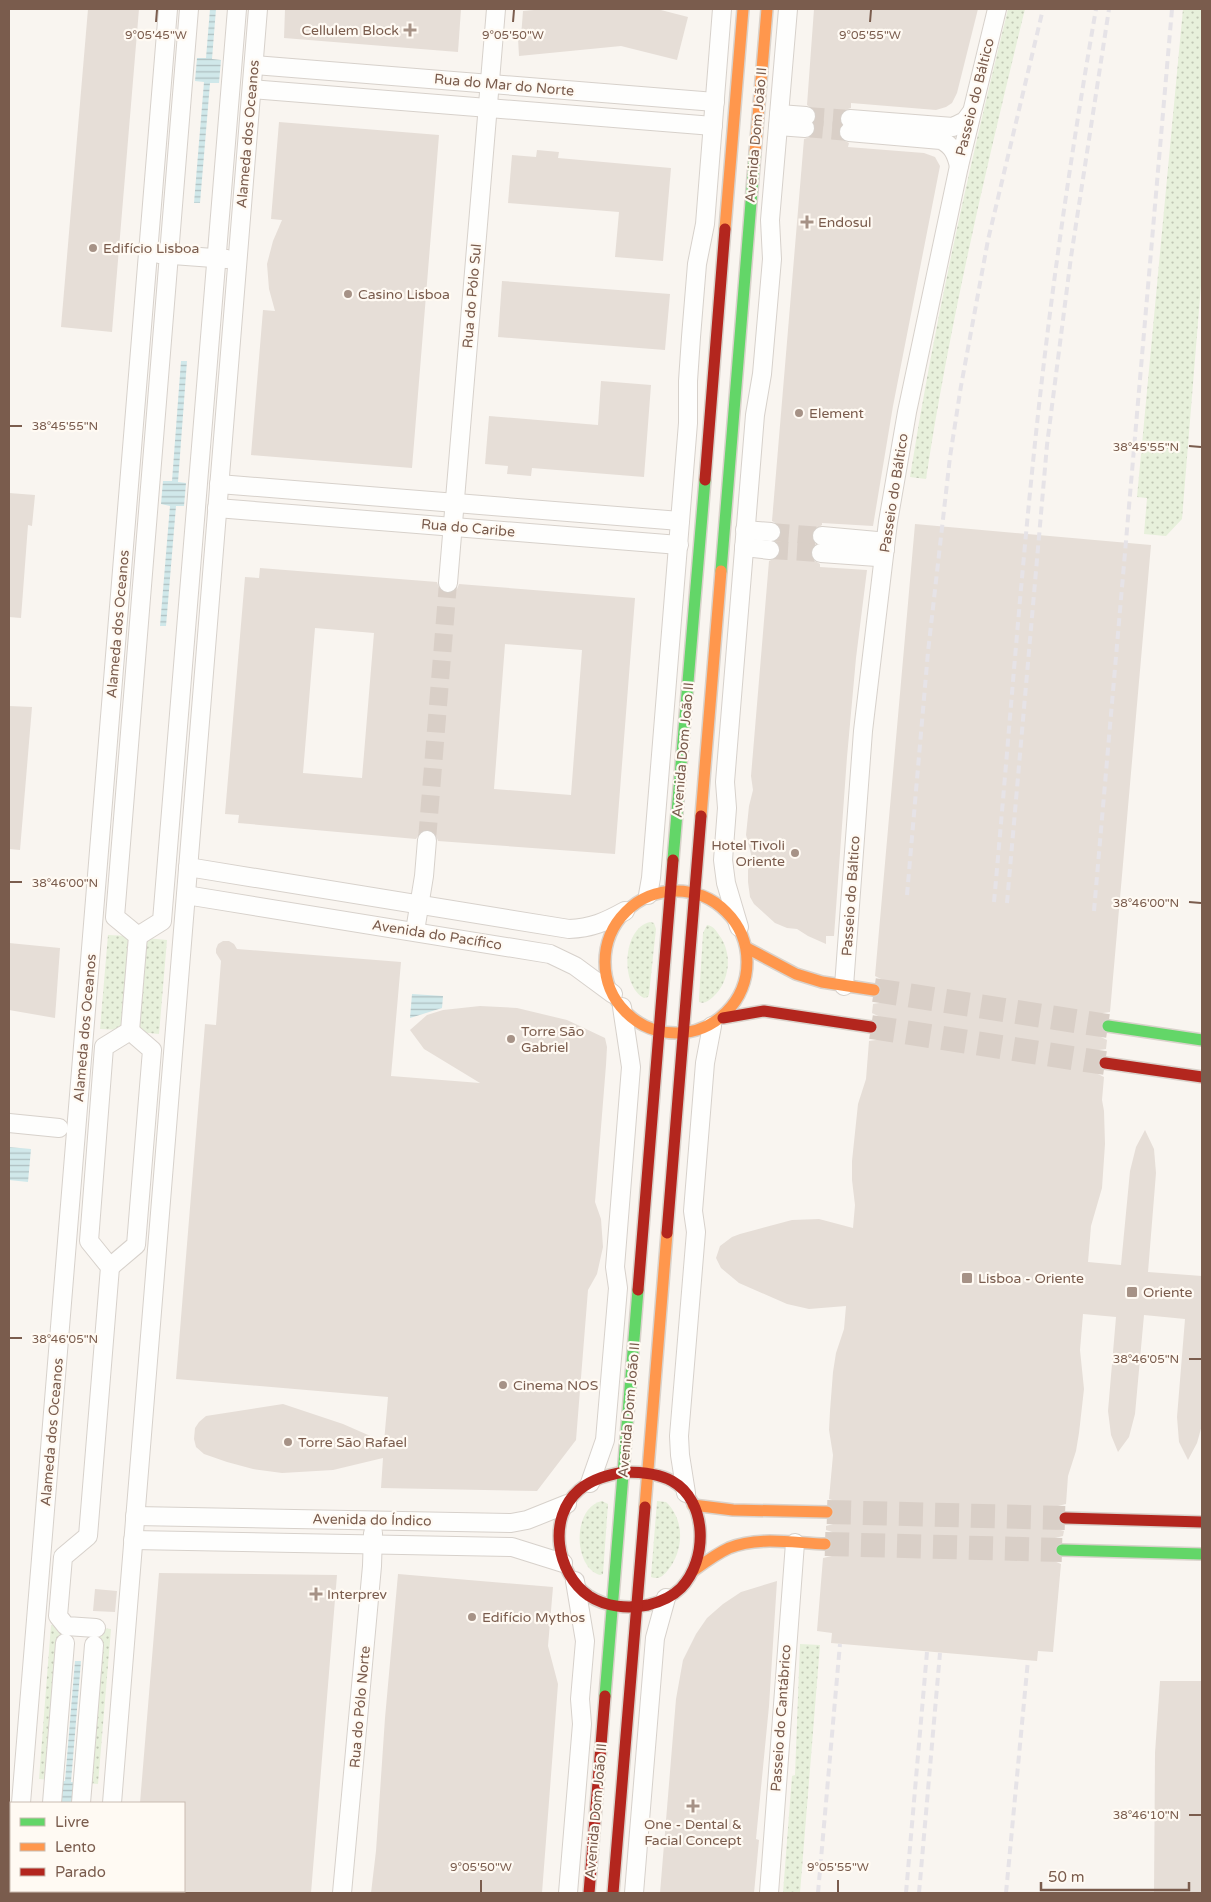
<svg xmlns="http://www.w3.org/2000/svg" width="1211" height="1902" viewBox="0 0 1211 1902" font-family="'Varela Round',sans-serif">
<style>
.grass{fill:url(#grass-dots)}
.water{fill:url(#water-rules)}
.building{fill:#e6ded7;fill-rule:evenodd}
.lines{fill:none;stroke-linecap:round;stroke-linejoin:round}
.street-tunnel{stroke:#d9cfc7;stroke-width:18;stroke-dasharray:18 9;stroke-linecap:butt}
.secondary-tunnel{stroke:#d9cfc7;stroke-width:24;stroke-dasharray:24 12;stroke-linecap:butt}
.street-casing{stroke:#d7d1cb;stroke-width:20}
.fast-casing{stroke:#d9d2cb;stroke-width:14}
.slow-casing{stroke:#d9d2cb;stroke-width:14}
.jam-casing{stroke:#d9d2cb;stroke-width:14}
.street{stroke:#fefefd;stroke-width:18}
.fast{stroke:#63d668;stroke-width:11}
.slow{stroke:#ff974d;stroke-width:11}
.jam{stroke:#b3261e;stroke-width:11}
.rail{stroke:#e6e3e7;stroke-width:4;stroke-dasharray:8 5;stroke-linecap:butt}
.ticks{fill:none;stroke:#7a5c4d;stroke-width:2}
.poi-dot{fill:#a69286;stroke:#fffaf3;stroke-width:2}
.labels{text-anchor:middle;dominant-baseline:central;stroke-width:4.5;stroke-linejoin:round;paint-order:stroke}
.poi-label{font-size:14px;fill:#7a5c4d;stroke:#fffaf3;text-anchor:start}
.street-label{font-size:14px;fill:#7a5c4d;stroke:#fffaf3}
.ticks-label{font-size:12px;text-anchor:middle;fill:#7a5c4d;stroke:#fffaf3;stroke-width:4.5;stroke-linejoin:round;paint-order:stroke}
</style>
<defs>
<pattern id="grass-dots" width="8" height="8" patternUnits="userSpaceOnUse" patternTransform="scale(1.25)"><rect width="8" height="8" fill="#e7f0db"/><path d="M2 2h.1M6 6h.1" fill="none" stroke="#c0c6b4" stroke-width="1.8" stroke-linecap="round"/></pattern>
<pattern id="water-rules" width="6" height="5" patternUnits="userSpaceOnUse" patternTransform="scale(1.25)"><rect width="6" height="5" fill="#d0e8ea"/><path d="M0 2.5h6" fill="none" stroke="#aebfc0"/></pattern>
</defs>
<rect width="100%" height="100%" fill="#f9f5f0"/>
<g class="grass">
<path d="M1008,9H1025C987,164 950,321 926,479L910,477C935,319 970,164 1008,9Z"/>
<polygon points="1183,9 1202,9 1202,273 1182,519 1166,536 1144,534 1147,498 1137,497"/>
<path d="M650,922L654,923L656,929L649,994L648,997L644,998C620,986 622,928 650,922Z"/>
<path d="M707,925C713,926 716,930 719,935C733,953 730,982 713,997C708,1001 705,1004 699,1002V998L703,933Z"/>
<polygon points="108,935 129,936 121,1030 100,1029"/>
<polygon points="146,938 167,940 159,1034 138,1032"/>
<path d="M602,1501L608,1504L603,1574L600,1575C573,1568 572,1507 602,1501Z"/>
<path d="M657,1501L666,1502C685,1520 684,1550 668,1570C663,1576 659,1580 651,1577Z"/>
<polygon points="51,1625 63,1625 51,1780 39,1779"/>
<polygon points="99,1628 111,1629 98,1784 86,1783"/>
<polygon points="800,1644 820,1645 800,1893 783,1893 792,1776 795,1775"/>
</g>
<g class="water">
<polygon points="210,9 216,9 212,59 221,60 219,83 210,83 200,203 194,203 204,82 195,81 197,58 206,58"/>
<polygon points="181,361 187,361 178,482 186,483 184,506 176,506 166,626 160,626 170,506 161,504 163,481 172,481"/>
<polygon points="412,994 443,996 442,1008 410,1018"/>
<polygon points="9,1147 31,1149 28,1182 9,1180"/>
<polygon points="75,1661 81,1661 71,1782 80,1783 79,1803 55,1803 56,1781 65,1781"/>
</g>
<g class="building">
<polygon points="88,9 139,9 112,332 61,327"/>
<polygon points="285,9 461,9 458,52 284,38"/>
<polygon points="545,9 657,9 688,17 677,60 621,46 519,56 518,38 521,37 523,11"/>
<polygon points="814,9 978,9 957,93 952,103 946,107 936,110 851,103 851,108 845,110 840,118 841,125 839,131 839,136 843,140 849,143 848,147 924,153 935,157 940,166 893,406 873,526 822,523 822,525 814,530 812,535 812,540 815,544 810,552 811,557 815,561 820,564 820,567 867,570 856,658 847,757 834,936 826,936 826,944 808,936 797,929 787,928 775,923 754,904 750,897 748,882 748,870 752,858 746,835 749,806 753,790 751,776 769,561 778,557 781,551 780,545 776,541 781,533 781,528 777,524 772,521 804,139 810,137 814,134 816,128 814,123 816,117 815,111 807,105"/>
<polygon points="279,122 439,135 412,468 251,455 263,310 275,311 269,289 267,264 273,241 282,220 271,219"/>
<polygon points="537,150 559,152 558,158 671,168 663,261 615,257 619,212 508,203 512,155 536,157"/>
<polygon points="502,281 670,294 665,350 498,337"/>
<polygon points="601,381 651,385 644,477 532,468 531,476 507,474 508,466 485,464 489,416 598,425"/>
<polygon points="9,493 35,495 32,526 28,525 21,618 9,617"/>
<polygon points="915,524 1151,545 1110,1012 1103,1013 1098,1017 1094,1024 1095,1031 1099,1036 1107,1040 1106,1049 1099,1050 1095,1054 1091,1062 1092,1068 1096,1073 1104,1077 1102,1100 1104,1111 1105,1144 1102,1188 1091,1226 1088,1262 1121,1265 1130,1171 1136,1147 1145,1130 1154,1149 1156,1173 1148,1272 1202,1276 1202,1425 1197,1443 1188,1460 1179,1442 1177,1417 1185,1319 1144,1315 1135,1414 1129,1437 1118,1452 1111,1435 1108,1411 1116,1317 1083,1314 1080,1350 1084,1389 1079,1433 1076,1451 1068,1476 1066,1504 1058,1506 1053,1511 1051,1517 1053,1525 1057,1529 1064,1531 1063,1536 1055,1538 1050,1543 1048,1549 1050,1557 1054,1561 1061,1564 1053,1652 1038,1651 1037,1661 831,1643 832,1633 817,1631 823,1558 832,1556 837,1551 839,1545 837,1537 832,1532 826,1530 826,1526 833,1524 838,1520 841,1513 839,1505 835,1501 829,1499 833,1455 829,1430 830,1411 833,1372 836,1353 844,1329 846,1306 809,1309 787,1304 739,1283 721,1268 716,1258 720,1246 732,1237 740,1234 792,1220 819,1219 853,1228 855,1205 852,1180 852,1161 858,1104 866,1079 869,1041 876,1040 881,1036 885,1029 884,1022 880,1017 872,1013 873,1004 879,1003 884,999 888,992 887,985 883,980 875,976"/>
<path d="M260,568L437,582L439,588L447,593L453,592L457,589L459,584L635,598L615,854L438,841L436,835L428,830L422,831L416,839L238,823L239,815L225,814L245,577L259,578ZM315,628L374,633L362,778L303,773ZM505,644L582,650L571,795L494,789Z"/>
<polygon points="9,706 32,707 20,850 9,849"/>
<polygon points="223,941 229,941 234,944 237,949 401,962 391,1076 480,1083 424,1049 410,1030 427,1015 443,1010 480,1006 517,1008 567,1020 605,1038 607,1047 606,1065 595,1202 601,1219 603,1247 597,1274 588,1290 576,1440 537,1491 381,1488 383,1458 333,1470 282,1473 253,1469 227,1462 204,1454 196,1447 194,1439 195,1428 199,1422 206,1416 283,1404 343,1424 384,1442 388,1397 176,1379 205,1024 216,1025 221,961 216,953 216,949 218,944"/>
<polygon points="9,943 60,948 55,1018 9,1010"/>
<polygon points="159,1573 337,1575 311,1893 184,1893 184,1803 140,1803"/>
<polygon points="398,1574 553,1587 548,1646 558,1684 542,1893 371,1893 376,1851 385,1718"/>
<polygon points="777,1581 769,1706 756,1839 759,1840 754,1893 660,1893 676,1699 683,1660 696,1634 707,1618 723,1604 741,1592"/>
<polygon points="95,1589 117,1591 115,1612 93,1611"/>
<polygon points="1160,1681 1202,1681 1202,1893 1154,1893 1155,1753"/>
</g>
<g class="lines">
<g class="street-tunnel">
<polyline points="806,116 850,119"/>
<polyline points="805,128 849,132"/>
<polyline points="771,532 822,536"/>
<polyline points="770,550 821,553"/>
<polyline points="427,840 448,583"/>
</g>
<g class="secondary-tunnel">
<polyline points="874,990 1108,1026"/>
<polyline points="871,1027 1105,1063"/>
<polyline points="827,1512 1065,1518"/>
<polyline points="825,1544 1062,1550"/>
</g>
<defs>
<g id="street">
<polyline points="254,65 715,102"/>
<polyline points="252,89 713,126"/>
<polyline points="779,114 806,116"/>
<polyline points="850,119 953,127 965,121 971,113"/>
<polyline points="778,126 805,128"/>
<path d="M849,132L941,140C953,146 956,154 959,166"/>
<polyline points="159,254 227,259"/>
<polyline points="219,484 680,521"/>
<polyline points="217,508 679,545"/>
<polyline points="745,530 771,532"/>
<polyline points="822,536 877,541 885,549"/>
<polyline points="744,547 770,550"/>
<polyline points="821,553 877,557 885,549"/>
<polyline points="448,583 496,9"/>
<path d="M188,867L569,929C592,928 605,922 625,911"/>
<polyline points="186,895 550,954 575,966 613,994"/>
<polyline points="648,895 651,878 688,423 688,381 691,337 697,264 705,224 722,9"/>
<polyline points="739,927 726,883 723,860 727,808 725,782 755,415 762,374 772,259 770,220 788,9"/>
<polyline points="415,931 424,876 427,840"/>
<polyline points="138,936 162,921 237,9"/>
<polyline points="844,986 863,731 888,522 907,412 959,166 997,9"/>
<polyline points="9,1123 59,1128"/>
<polyline points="110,1267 136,1245 152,1050 130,1031"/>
<polyline points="590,1483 605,1440 618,1288 615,1267 631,1067 622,1007"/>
<polyline points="686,1493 680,1455 679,1436 696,1232 693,1211 705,1063 712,1026"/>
<polyline points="135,1516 511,1523 527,1520 567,1504"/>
<polyline points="133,1540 512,1547 563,1563"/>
<polyline points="96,1628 66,1626 58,1616 63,1557 88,1536 110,1267 89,1241 104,1047 130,1031 138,936 115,917 189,9"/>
<polyline points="21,1803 168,9"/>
<polyline points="52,1803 65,1643"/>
<polyline points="81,1803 94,1645"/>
<polyline points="112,1803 258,9"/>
<polyline points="14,1893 14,1891"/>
<polyline points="44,1893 45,1891"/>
<polyline points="74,1893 74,1891"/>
<polyline points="104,1893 104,1891"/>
<polyline points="342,1893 372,1566 373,1533"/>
<polyline points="568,1893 582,1724 580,1699 585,1641 575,1581"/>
<polyline points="634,1893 655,1638 666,1598"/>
<polyline points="769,1893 795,1543"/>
</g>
<g id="fast">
<polyline points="721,571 755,153"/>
<polyline points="673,860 705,480"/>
<polyline points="1108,1026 1202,1040"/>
<polyline points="1062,1550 1202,1554"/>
<polyline points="605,1696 638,1290"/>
</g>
<g id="slow">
<polyline points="755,153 767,9"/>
<polyline points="725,229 743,9"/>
<polyline points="701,816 721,571"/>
<circle cx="676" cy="962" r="71"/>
<polyline points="747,948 796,974 822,982 874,990"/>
<polyline points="693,1505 733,1510 827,1512"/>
<polyline points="645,1507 667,1233"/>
<path d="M693,1571C704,1563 716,1554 729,1548C758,1536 794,1543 825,1544"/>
</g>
<g id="jam">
<polyline points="705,480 725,229"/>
<polyline points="723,1018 764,1011 871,1027"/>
<polyline points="1105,1063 1202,1077"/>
<polyline points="667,1233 701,816"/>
<polyline points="638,1290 673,860"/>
<path d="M624,1472C640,1472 658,1473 672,1481C708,1501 708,1560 681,1588C672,1597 660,1602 648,1605C628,1609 606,1607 589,1596C556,1573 547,1518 579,1490C592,1479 608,1475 624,1472Z"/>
<polyline points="1065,1518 1202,1522"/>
<polyline points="589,1893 605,1696"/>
<polyline points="613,1893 645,1507"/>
</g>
</defs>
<use href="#street" class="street-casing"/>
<use href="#fast" class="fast-casing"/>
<use href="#slow" class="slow-casing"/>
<use href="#jam" class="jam-casing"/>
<use href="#street" class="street"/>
<use href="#fast" class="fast"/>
<use href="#slow" class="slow"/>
<use href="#jam" class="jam"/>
<g class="rail">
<polyline points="907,895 928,652 950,457 961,386 988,240 1043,9"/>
<path d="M994,902C1008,749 1019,596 1035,443C1050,298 1071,153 1096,9"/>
<polyline points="1007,903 1047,445 1071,257 1109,9"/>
<polyline points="1094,911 1172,9"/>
<polyline points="818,1893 840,1644"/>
<polyline points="906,1893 927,1652"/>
<polyline points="919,1893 940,1653"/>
<polyline points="1006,1893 1028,1660"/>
</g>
</g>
<path class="ticks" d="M156,22L157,10M513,22L514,10M870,22L871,10M10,426H22M1189,446L1201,447M10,882H22M1189,902L1201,903M10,1338H22M1189,1359H1201M1189,1815H1201M481,1892V1880M838,1892V1880"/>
<g class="poi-dot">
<path d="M407.5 22.5h5v5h5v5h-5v5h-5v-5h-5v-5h5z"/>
<path d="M804.5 214.5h5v5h5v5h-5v5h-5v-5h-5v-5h5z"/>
<circle cx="93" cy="248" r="5"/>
<circle cx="348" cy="294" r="5"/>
<circle cx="799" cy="413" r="5"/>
<circle cx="795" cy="853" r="5"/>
<circle cx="511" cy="1039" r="5"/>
<rect x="961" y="1272" width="12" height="12" rx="2.5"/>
<rect x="1126" y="1286" width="12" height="12" rx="2.5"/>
<circle cx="503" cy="1385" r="5"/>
<circle cx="288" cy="1442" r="5"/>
<path d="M313.5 1586.5h5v5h5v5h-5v5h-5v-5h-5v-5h5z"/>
<circle cx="472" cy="1617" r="5"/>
<path d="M690.5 1798.5h5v5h5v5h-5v5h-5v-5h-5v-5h5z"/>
</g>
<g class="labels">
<g class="poi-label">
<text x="399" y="30" text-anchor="end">Cellulem Block</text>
<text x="818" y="222">Endosul</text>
<text x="103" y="248">Edifício Lisboa</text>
<text x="358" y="294">Casino Lisboa</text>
<text x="809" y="413">Element</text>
<text x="785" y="845" text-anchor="end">Hotel Tivoli<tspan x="785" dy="16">Oriente</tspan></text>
<text x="521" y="1031">Torre São<tspan x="521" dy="16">Gabriel</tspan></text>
<text x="978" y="1278">Lisboa - Oriente</text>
<text x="1143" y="1292">Oriente</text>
<text x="513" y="1385">Cinema NOS</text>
<text x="298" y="1442">Torre São Rafael</text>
<text x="327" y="1594">Interprev</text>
<text x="482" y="1617">Edifício Mythos</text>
<text x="693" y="1824" text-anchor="middle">One - Dental &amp;<tspan x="693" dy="16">Facial Concept</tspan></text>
</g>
<g class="street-label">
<text transform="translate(504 85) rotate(5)">Rua do Mar do Norte</text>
<text transform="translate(975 97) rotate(-76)">Passeio do Báltico</text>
<text transform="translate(248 134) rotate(-85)">Alameda dos Oceanos</text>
<text transform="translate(756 135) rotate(-85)">Avenida Dom João II</text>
<text transform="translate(472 296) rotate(-85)">Rua do Pólo Sul</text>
<text transform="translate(894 493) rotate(-81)">Passeio do Báltico</text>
<text transform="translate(468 528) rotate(5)">Rua do Caribe</text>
<text transform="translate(118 624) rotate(-85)">Alameda dos Oceanos</text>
<text transform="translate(683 750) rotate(-85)">Avenida Dom João II</text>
<text transform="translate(851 896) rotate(-86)">Passeio do Báltico</text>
<text transform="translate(437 935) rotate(9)">Avenida do Pacífico</text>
<text transform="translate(85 1028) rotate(-85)">Alameda dos Oceanos</text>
<text transform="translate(629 1410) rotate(-85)">Avenida Dom João II</text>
<text transform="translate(52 1432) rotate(-85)">Alameda dos Oceanos</text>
<text transform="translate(372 1520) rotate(1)">Avenida do Índico</text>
<text transform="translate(360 1707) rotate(-85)">Rua do Pólo Norte</text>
<text transform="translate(781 1718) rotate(-86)">Passeio do Cantábrico</text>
<text transform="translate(596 1811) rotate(-85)">Avenida Dom João II</text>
</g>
</g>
<g class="ticks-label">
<text x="156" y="39">9°05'45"W</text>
<text x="513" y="39">9°05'50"W</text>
<text x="870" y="39">9°05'55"W</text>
<text x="65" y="430">38°45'55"N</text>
<text x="1146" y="451">38°45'55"N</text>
<text x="65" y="887">38°46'00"N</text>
<text x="1146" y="907">38°46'00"N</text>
<text x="65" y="1343">38°46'05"N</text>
<text x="1146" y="1363">38°46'05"N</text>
<text x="1146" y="1819">38°46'10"N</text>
<text x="481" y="1871">9°05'50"W</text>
<text x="838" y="1871">9°05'55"W</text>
</g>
<rect width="1211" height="1902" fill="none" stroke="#7a5c4d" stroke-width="20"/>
<rect x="10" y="1802" width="175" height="90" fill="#fffaf3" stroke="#cabbb1"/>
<rect x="20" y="1818" width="25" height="8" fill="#63d668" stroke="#cabbb1"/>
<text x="55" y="1827" font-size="15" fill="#7a5c4d">Livre</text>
<rect x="20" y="1843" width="25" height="8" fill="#ff974d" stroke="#cabbb1"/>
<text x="55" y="1852" font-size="15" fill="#7a5c4d">Lento</text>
<rect x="20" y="1868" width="25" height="8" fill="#b3261e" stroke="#cabbb1"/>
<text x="55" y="1877" font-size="15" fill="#7a5c4d">Parado</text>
<path d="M1041 1882v8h148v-8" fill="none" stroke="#7a5c4d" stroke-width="2.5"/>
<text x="1048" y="1882" font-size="15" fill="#7a5c4d" stroke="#fffaf3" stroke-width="4" paint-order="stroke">50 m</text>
</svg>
